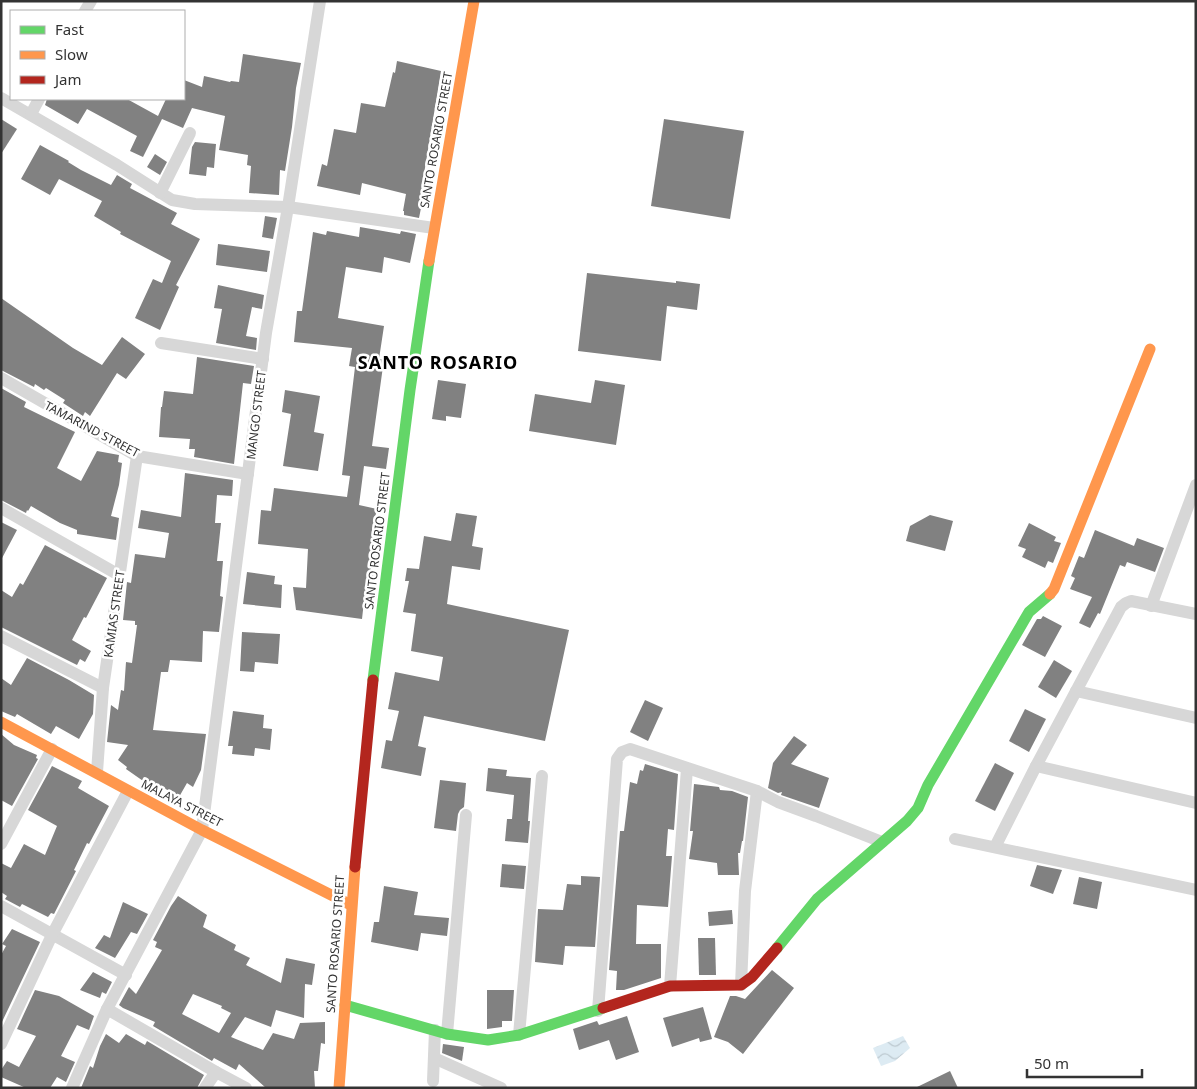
<svg xmlns="http://www.w3.org/2000/svg" width="1197" height="1089" viewBox="0 0 1197 1089" font-family="'Noto Sans',sans-serif">
<style>
.water{fill:url(#water-waves)}
.building{fill:#818181;fill-rule:evenodd}
.lines{fill:none;stroke-linecap:round;stroke-linejoin:round}
.street{stroke:#d7d7d7;stroke-width:12}
.fast{stroke:#63d668;stroke-width:11}
.slow{stroke:#ff974d;stroke-width:11}
.jam{stroke:#b3261e;stroke-width:11}
.labels{text-anchor:middle;dominant-baseline:central;stroke-width:5;stroke-linejoin:round;paint-order:stroke}
.street-label{font-size:12px;fill:#333;stroke:#fff}
.district-label{font-size:18px;font-weight:bold;letter-spacing:1px;fill:#000;stroke:#fff}
</style>
<defs>
<pattern id="water-waves" width="16" height="10" patternUnits="userSpaceOnUse" patternTransform="scale(1.25)"><rect width="16" height="10" fill="#ddebf3"/><path d="M0 5q4-4 8 0t8 0" fill="none" stroke="#becad1"/></pattern>
</defs>
<rect width="100%" height="100%" fill="#fff"/>
<polygon class="water" points="903,1036 910,1048 895,1061 881,1066 873,1048"/>
<g class="building">
<polygon points="243,54 301,63 296,88 292,127 285,171 280,170 279,195 249,193 251,166 247,165 248,155 219,150 225,116 192,108 183,128 162,119 143,157 130,151 137,136 87,109 78,124 45,105 47,99 127,99 158,116 166,99 184,99 184,80 202,87 204,76 230,82 231,81 239,82"/>
<polygon points="397,61 441,71 421,192 424,193 419,218 404,215 404,211 403,211 406,194 362,183 360,195 317,186 322,164 327,166 334,129 356,133 361,103 385,107 393,72 395,73"/>
<polygon points="1,119 17,129 1,154"/>
<polygon points="664,119 744,131 730,219 651,206"/>
<polygon points="195,142 216,144 214,168 207,167 206,176 189,174 192,147"/>
<polygon points="40,145 69,161 68,162 81,170 111,185 117,175 132,184 130,188 177,213 171,224 200,239 176,285 179,287 160,330 135,318 153,279 162,283 171,261 120,234 121,232 94,216 102,201 59,179 50,195 21,179"/>
<polygon points="155,154 167,162 160,175 147,167"/>
<polygon points="265,216 277,218 273,239 262,237"/>
<polygon points="360,227 400,234 401,231 416,234 410,263 384,257 382,273 346,267 338,318 384,326 379,359 384,359 372,446 389,448 386,469 364,466 359,505 377,509 372,531 376,531 370,575 374,576 372,594 365,592 362,619 296,610 293,587 306,588 308,549 258,544 261,510 271,511 274,488 347,497 350,476 342,475 355,367 349,366 352,348 294,342 297,311 302,311 313,232 326,235 327,231 359,237"/>
<polygon points="218,244 270,251 267,272 216,265"/>
<polygon points="587,273 676,283 676,281 700,284 697,310 667,306 661,361 578,351"/>
<polygon points="218,285 264,295 262,309 252,307 246,336 257,338 256,350 216,343 222,309 214,308"/>
<polygon points="1,298 73,348 102,365 122,337 145,354 126,379 117,373 90,416 85,412 83,416 63,403 65,400 46,388 44,390 35,384 34,387 1,370"/>
<polygon points="197,357 254,366 251,384 243,383 234,464 194,457 195,449 189,449 190,439 159,437 161,407 162,407 164,391 193,394"/>
<polygon points="438,380 466,384 461,418 446,416 446,421 432,419"/>
<polygon points="595,380 625,385 616,445 529,431 535,394 591,403"/>
<polygon points="1,388 26,402 24,407 75,432 57,468 81,481 97,451 119,455 118,462 122,463 119,485 111,516 119,518 116,540 77,534 77,530 60,523 31,506 28,511 27,510 26,513 1,500"/>
<polygon points="285,390 320,396 314,432 324,434 318,471 283,466 291,414 282,412"/>
<polygon points="185,473 233,480 233,481 232,496 217,495 215,523 221,523 217,561 223,561 220,596 223,597 219,632 203,631 202,662 170,660 168,672 161,672 153,730 206,734 201,770 193,787 187,783 179,797 159,785 154,792 144,787 146,783 126,769 127,767 118,760 128,745 107,742 111,705 118,710 121,690 124,691 126,662 132,663 137,625 135,625 135,621 123,620 127,582 131,583 135,554 165,558 169,533 138,528 141,510 181,517"/>
<polygon points="456,513 477,516 472,546 483,548 480,570 452,566 447,604 569,630 545,741 424,716 418,746 426,748 421,776 381,768 386,740 392,741 399,711 388,709 395,672 439,681 443,657 411,651 416,614 403,612 409,581 405,581 407,568 419,569 424,536 451,541"/>
<polygon points="930,515 953,521 945,551 906,541 910,526"/>
<polygon points="1,522 17,530 1,560"/>
<polygon points="1029,523 1056,537 1054,541 1061,543 1053,563 1048,561 1045,568 1022,557 1026,549 1018,546"/>
<polygon points="1095,530 1134,546 1137,538 1164,548 1155,572 1127,562 1125,567 1120,565 1100,614 1098,613 1090,628 1079,623 1092,597 1070,589 1075,578 1071,576 1079,556 1084,558"/>
<polygon points="45,545 107,578 86,618 84,617 72,640 91,651 85,662 80,659 77,665 1,627 1,590 12,597 20,583 23,585"/>
<polygon points="247,572 275,576 274,584 282,585 281,608 243,604"/>
<polygon points="1043,616 1062,626 1045,657 1022,645 1037,619 1041,619"/>
<polygon points="242,632 280,634 278,664 255,662 254,672 240,671"/>
<polygon points="27,658 69,680 94,695 93,714 79,739 56,726 51,734 17,714 15,717 1,711 1,678 11,685"/>
<polygon points="1054,660 1072,671 1056,698 1038,687"/>
<polygon points="645,700 663,708 648,741 630,732"/>
<polygon points="1025,709 1046,719 1029,752 1009,741"/>
<polygon points="233,711 264,715 263,728 272,729 270,750 255,748 254,756 232,754 233,746 228,746"/>
<polygon points="1,734 14,745 37,755 36,758 38,759 12,806 1,800"/>
<polygon points="794,736 807,745 791,764 829,778 819,808 781,795 782,792 778,793 768,788 773,763"/>
<polygon points="995,763 1014,773 995,811 975,801"/>
<polygon points="645,764 678,774 674,830 668,829 666,856 672,856 668,907 637,905 636,944 661,944 661,978 624,990 616,990 617,971 609,970 620,831 624,831 630,782 637,784 640,770 643,771"/>
<polygon points="52,766 82,781 78,788 109,806 89,844 87,843 74,870 76,871 54,914 51,913 48,917 22,904 20,907 5,899 7,896 1,892 1,863 11,868 24,844 45,855 57,826 28,810"/>
<polygon points="488,768 507,770 506,776 531,778 528,821 530,821 528,843 505,841 507,819 512,819 514,795 486,791"/>
<polygon points="440,780 466,783 464,807 460,810 458,814 456,831 434,828"/>
<polygon points="694,784 719,787 720,790 732,791 748,797 743,841 742,841 740,853 738,853 739,875 718,875 717,863 689,859 693,831 690,831"/>
<polygon points="502,864 526,866 524,889 500,887"/>
<polygon points="1037,865 1062,870 1053,894 1030,886"/>
<polygon points="581,876 600,877 595,947 565,946 563,965 535,962 538,909 563,910 567,884 581,885"/>
<polygon points="1079,877 1102,882 1097,909 1073,904"/>
<polygon points="384,886 418,892 414,915 449,918 447,936 421,933 418,951 371,942 374,922 379,922"/>
<path d="M178,896L207,915L203,927L236,945L234,950L250,958L246,965L281,983L286,958L315,964L312,985L305,984L304,1018L276,1010L271,1027L245,1017L231,1037L263,1050L273,1033L294,1039L300,1023L325,1022V1044L321,1043L318,1071H314L315,1088H266L239,1064L236,1070L214,1058L212,1061L153,1026L155,1022L123,1008L119,1005L129,987L136,994L162,950L155,947L157,942L153,940L171,906ZM193,994L222,1006L221,1008L231,1013L219,1033L182,1014Z"/>
<polygon points="123,902 148,914 137,934 131,932 115,958 95,948 104,935 110,938"/>
<polygon points="732,910 733,924 709,926 708,912"/>
<polygon points="12,929 40,942 1,1024 1,955 6,946 2,944"/>
<polygon points="698,938 715,938 716,975 699,975"/>
<polygon points="772,970 794,988 743,1054 728,1042 714,1037 730,996 736,996 745,999"/>
<polygon points="93,972 112,982 106,994 102,992 100,998 80,990"/>
<polygon points="35,990 59,996 94,1016 89,1030 77,1025 61,1056 75,1062 66,1082 57,1077 50,1088 26,1088 1,1077 1,1070 7,1061 19,1067 36,1036 17,1029"/>
<polygon points="487,990 514,990 512,1021 502,1021 502,1027 487,1029"/>
<polygon points="703,1007 712,1039 700,1042 699,1038 672,1047 663,1018"/>
<polygon points="627,1016 639,1052 616,1060 609,1040 579,1050 573,1029 597,1021 599,1025"/>
<polygon points="106,1034 119,1043 126,1034 145,1045 147,1041 204,1075 197,1088 81,1088 90,1066 93,1068 100,1046"/>
<polygon points="443,1044 464,1047 462,1061 442,1053"/>
<polygon points="950,1071 958,1088 915,1088"/>
</g>
<g class="lines">
<g class="street">
<polyline points="85,11 91,1"/>
<polyline points="1,98 117,165 172,200 195,204 288,207 434,228"/>
<polyline points="31,114 39,99"/>
<polyline points="160,193 190,133"/>
<polyline points="161,343 263,359"/>
<polyline points="1,378 137,456 248,474"/>
<polyline points="1,508 119,575"/>
<polyline points="1151,606 1196,485"/>
<polyline points="1,636 103,688"/>
<polyline points="1076,691 1196,718"/>
<polyline points="1036,766 1196,803"/>
<polyline points="97,772 103,688 137,456"/>
<polyline points="955,839 1196,890"/>
<polyline points="1,844 52,749"/>
<polyline points="995,847 1036,766 1121,607 1126,603 1131,601 1196,614"/>
<polyline points="1,906 126,975"/>
<polyline points="741,985 745,891 757,791"/>
<polyline points="670,986 687,769"/>
<polyline points="107,1009 202,830 266,333 288,207 320,1"/>
<polyline points="598,1011 617,759 622,752 630,749 757,791 778,802 816,816 882,842"/>
<polyline points="447,1034 466,815"/>
<polyline points="519,1035 542,776"/>
<polyline points="1,1044 52,935 128,791"/>
<polyline points="434,1058 501,1088"/>
<polyline points="433,1081 435,1030"/>
<polyline points="72,1088 107,1009 216,1072 246,1088"/>
<polyline points="205,1088 216,1072"/>
</g>
<g class="fast">
<polyline points="373,680 410,390 429,261"/>
<polyline points="777,948 817,899 907,821 918,808 928,785 1029,612 1050,594"/>
<polyline points="345,1005 447,1034 488,1040 519,1035 603,1008"/>
</g>
<g class="slow">
<polyline points="429,261 474,1"/>
<polyline points="1050,594 1054,589 1150,349"/>
<polyline points="1,722 202,830 351,905"/>
<polyline points="339,1088 355,867"/>
</g>
<g class="jam">
<polyline points="355,867 373,680"/>
<polyline points="603,1008 670,986 741,985 752,977 777,948"/>
</g>
</g>
<g class="labels">
<g class="street-label">
<text transform="translate(436 140) rotate(-80)">SANTO ROSARIO STREET</text>
<text transform="translate(256 415) rotate(-83)">MANGO STREET</text>
<text transform="translate(92 429) rotate(28)">TAMARIND STREET</text>
<text transform="translate(377 541) rotate(-83)">SANTO ROSARIO STREET</text>
<text transform="translate(114 614) rotate(-82)">KAMIAS STREET</text>
<text transform="translate(182 803) rotate(27)">MALAYA STREET</text>
<text transform="translate(335 944) rotate(-86)">SANTO ROSARIO STREET</text>
</g>
<g class="district-label">
<text x="438" y="362">SANTO ROSARIO</text>
</g>
</g>
<rect width="1197" height="1089" fill="none" stroke="#333333" stroke-width="5"/>
<rect x="10" y="10" width="175" height="90" fill="#ffffff" stroke="#adadad"/>
<rect x="20" y="26" width="25" height="8" fill="#63d668" stroke="#adadad"/>
<text x="55" y="35" font-size="15" fill="#333333">Fast</text>
<rect x="20" y="51" width="25" height="8" fill="#ff974d" stroke="#adadad"/>
<text x="55" y="60" font-size="15" fill="#333333">Slow</text>
<rect x="20" y="76" width="25" height="8" fill="#b3261e" stroke="#adadad"/>
<text x="55" y="85" font-size="15" fill="#333333">Jam</text>
<path d="M1027 1069v8h115v-8" fill="none" stroke="#333333" stroke-width="2.5"/>
<text x="1034" y="1069" font-size="15" fill="#333333" stroke="#ffffff" stroke-width="4" paint-order="stroke">50 m</text>
</svg>
